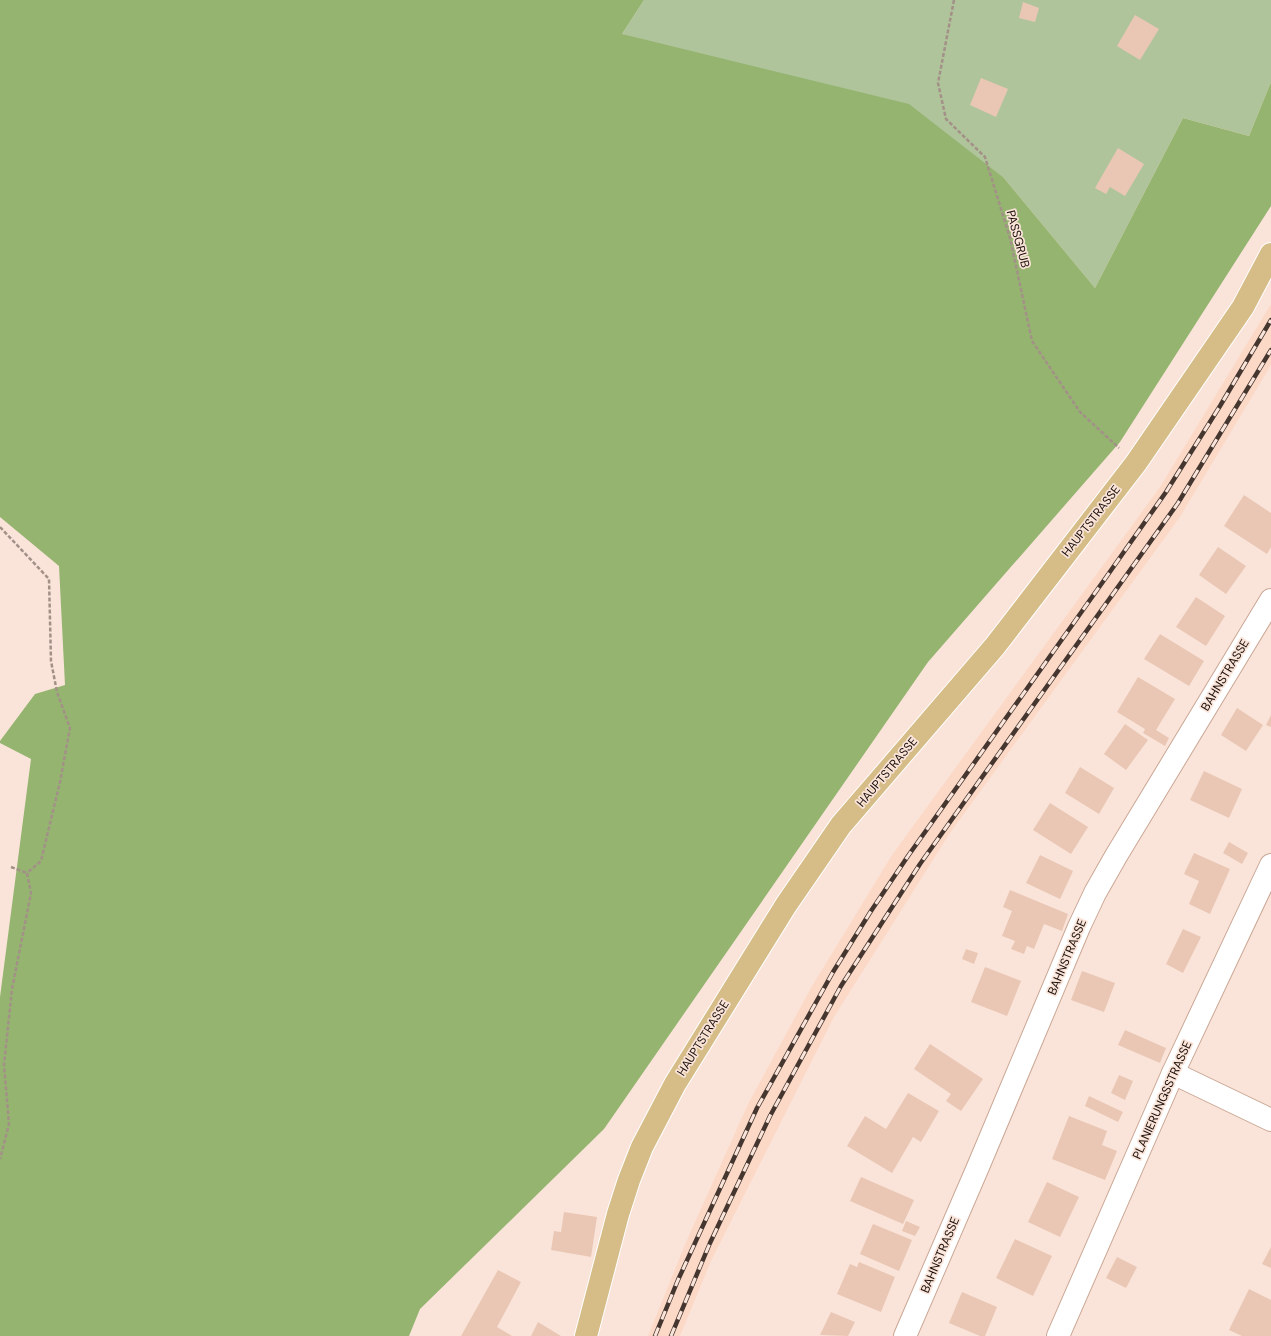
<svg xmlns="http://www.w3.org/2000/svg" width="1271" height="1336" viewBox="0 0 1271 1336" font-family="'DM Sans',sans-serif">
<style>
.built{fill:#fcd9c7}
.green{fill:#b0c49b}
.forest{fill:#94b470}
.building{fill:#eac7b4}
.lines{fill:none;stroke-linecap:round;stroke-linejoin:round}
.minor-casing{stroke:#caa795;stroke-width:24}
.major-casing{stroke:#fff;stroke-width:24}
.path{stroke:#a39188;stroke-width:2.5;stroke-dasharray:4 2;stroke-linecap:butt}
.minor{stroke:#fff;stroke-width:22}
.major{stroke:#d6bc87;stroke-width:22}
.rail-casing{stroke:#453730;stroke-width:4.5}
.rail{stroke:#fae4d9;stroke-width:3;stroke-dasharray:9;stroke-linecap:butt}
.labels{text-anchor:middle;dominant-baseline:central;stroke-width:3.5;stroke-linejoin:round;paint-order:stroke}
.street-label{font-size:12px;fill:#180d07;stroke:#fae4d9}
</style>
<rect width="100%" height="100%" fill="#fae4d9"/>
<polygon class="built" points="1271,304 1271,365 1180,517 950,833 834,1017 712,1259 680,1336 648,1336 686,1242 748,1104 812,986 892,855 1160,487"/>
<polygon class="green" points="644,0 1271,0 1271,82 1249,136 1183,118 1095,288 1004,178 622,34"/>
<polygon class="forest" points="0,0 644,0 622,34 909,104 1004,178 1095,288 1183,118 1249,136 1271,82 1271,206 1120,442 928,662 604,1129 420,1309 409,1336 0,1336 0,997 31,759 0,743 0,741 35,694 65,685 59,566 0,517"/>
<g class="building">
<polygon points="1023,2 1039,8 1035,22 1019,18"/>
<polygon points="1135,15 1159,29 1140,60 1117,46"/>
<polygon points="981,78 1008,89 996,117 970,105"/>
<polygon points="1118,148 1144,164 1125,196 1110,187 1106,194 1095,188"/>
<polygon points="1244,495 1271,513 1271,547 1267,554 1224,526"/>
<polygon points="1218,547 1246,566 1226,594 1199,575"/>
<polygon points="1196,597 1225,616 1206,646 1176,627"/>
<polygon points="1160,634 1204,661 1189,686 1144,659"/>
<polygon points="1138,677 1175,699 1156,730 1169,738 1165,746 1143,733 1145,729 1117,712"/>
<polygon points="1237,708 1263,725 1246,751 1221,735"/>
<polygon points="1271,715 1271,727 1266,725"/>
<polygon points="1125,724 1148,740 1126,770 1104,754"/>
<polygon points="1080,767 1114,788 1099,814 1065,793"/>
<polygon points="1204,771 1242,789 1229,818 1190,800"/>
<polygon points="1050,803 1088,827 1071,854 1033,830"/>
<polygon points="1229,842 1248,853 1242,864 1223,853"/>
<polygon points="1194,853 1230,869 1210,914 1189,904 1199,881 1184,874"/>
<polygon points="1040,855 1073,871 1060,899 1026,883"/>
<polygon points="1010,890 1068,914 1062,931 1044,924 1034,949 1027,946 1024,954 1011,949 1015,941 1002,936 1012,911 1003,907"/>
<polygon points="1183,929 1201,937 1183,973 1166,964"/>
<polygon points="966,949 978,953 974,964 962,959"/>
<polygon points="985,967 1021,981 1007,1016 971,1002"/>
<polygon points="1082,971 1115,983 1104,1012 1071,1000"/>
<polygon points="1125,1030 1166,1048 1160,1063 1118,1045"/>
<polygon points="930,1044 983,1079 961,1111 946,1101 951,1094 914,1069"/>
<polygon points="1119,1075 1133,1081 1125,1100 1111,1093"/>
<polygon points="908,1093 939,1111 921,1142 913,1137 892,1173 847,1146 865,1116 886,1129"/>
<polygon points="1089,1096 1123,1112 1118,1122 1085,1106"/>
<polygon points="1069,1116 1107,1131 1102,1145 1117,1151 1105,1180 1052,1159"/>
<polygon points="861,1177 914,1200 903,1224 850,1201"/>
<polygon points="1047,1182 1079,1197 1060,1237 1028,1222"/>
<polygon points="564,1212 597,1217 591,1257 551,1250 554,1231 561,1232"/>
<polygon points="906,1221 920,1227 915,1236 902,1231"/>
<polygon points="873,1224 912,1240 899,1271 860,1254"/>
<polygon points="1015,1239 1052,1256 1033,1296 996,1278"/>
<polygon points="1271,1247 1271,1268 1262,1264"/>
<polygon points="1117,1257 1137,1267 1126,1288 1106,1278"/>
<polygon points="859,1262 895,1277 881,1312 837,1294 850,1264 857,1267"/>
<polygon points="498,1270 521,1282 497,1327 512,1336 461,1336"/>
<polygon points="1249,1289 1271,1300 1271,1336 1242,1336 1229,1330"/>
<polygon points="962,1292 997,1307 985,1336 980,1336 949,1323"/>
<polygon points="831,1312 855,1322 848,1336 820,1335"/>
<polygon points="538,1322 561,1336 531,1336"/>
</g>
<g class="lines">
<defs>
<g id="minor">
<polyline points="1173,1073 1271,1120"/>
<polyline points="905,1336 978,1167 1079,927 1095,893 1116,856 1271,600"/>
<polyline points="1058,1336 1173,1073 1271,865"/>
</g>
<polyline id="major" points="586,1336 618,1214 629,1180 642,1147 675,1084 786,905 841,825 995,646 1136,463 1243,307 1271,254"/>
</defs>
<use href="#minor" class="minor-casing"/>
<use href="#major" class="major-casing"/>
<g class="path">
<polyline points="954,0 938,83 946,119 985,157 1010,238 1032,341 1080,412 1119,448"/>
<polyline points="0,527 49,579 51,661 57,692 70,728 60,782 41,861 27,873 31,893 12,989 4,1065 9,1124 0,1159"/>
<polyline points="11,867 27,873"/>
</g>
<use href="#minor" class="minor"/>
<use href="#major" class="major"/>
<defs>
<g id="rail">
<polyline points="655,1336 678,1280 757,1108 833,972 871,911 908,856 1107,576 1166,492 1220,406 1271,320"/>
<polyline points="671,1336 710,1243 770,1116 841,986 920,864 1178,503 1271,350"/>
</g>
</defs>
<use href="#rail" class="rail-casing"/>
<use href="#rail" class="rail"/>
</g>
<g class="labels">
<g class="street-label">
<text transform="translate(1018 239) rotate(75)">PASSGRUB</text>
<text transform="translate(1091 521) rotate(-52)">HAUPTSTRASSE</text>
<text transform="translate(1225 675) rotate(-59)">BAHNSTRASSE</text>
<text transform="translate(887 772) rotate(-50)">HAUPTSTRASSE</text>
<text transform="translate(1067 957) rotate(-67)">BAHNSTRASSE</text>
<text transform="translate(703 1038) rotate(-58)">HAUPTSTRASSE</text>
<text transform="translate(1162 1100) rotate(-66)">PLANIERUNGSSTRASSE</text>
<text transform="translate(940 1255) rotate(-67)">BAHNSTRASSE</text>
</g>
</g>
</svg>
